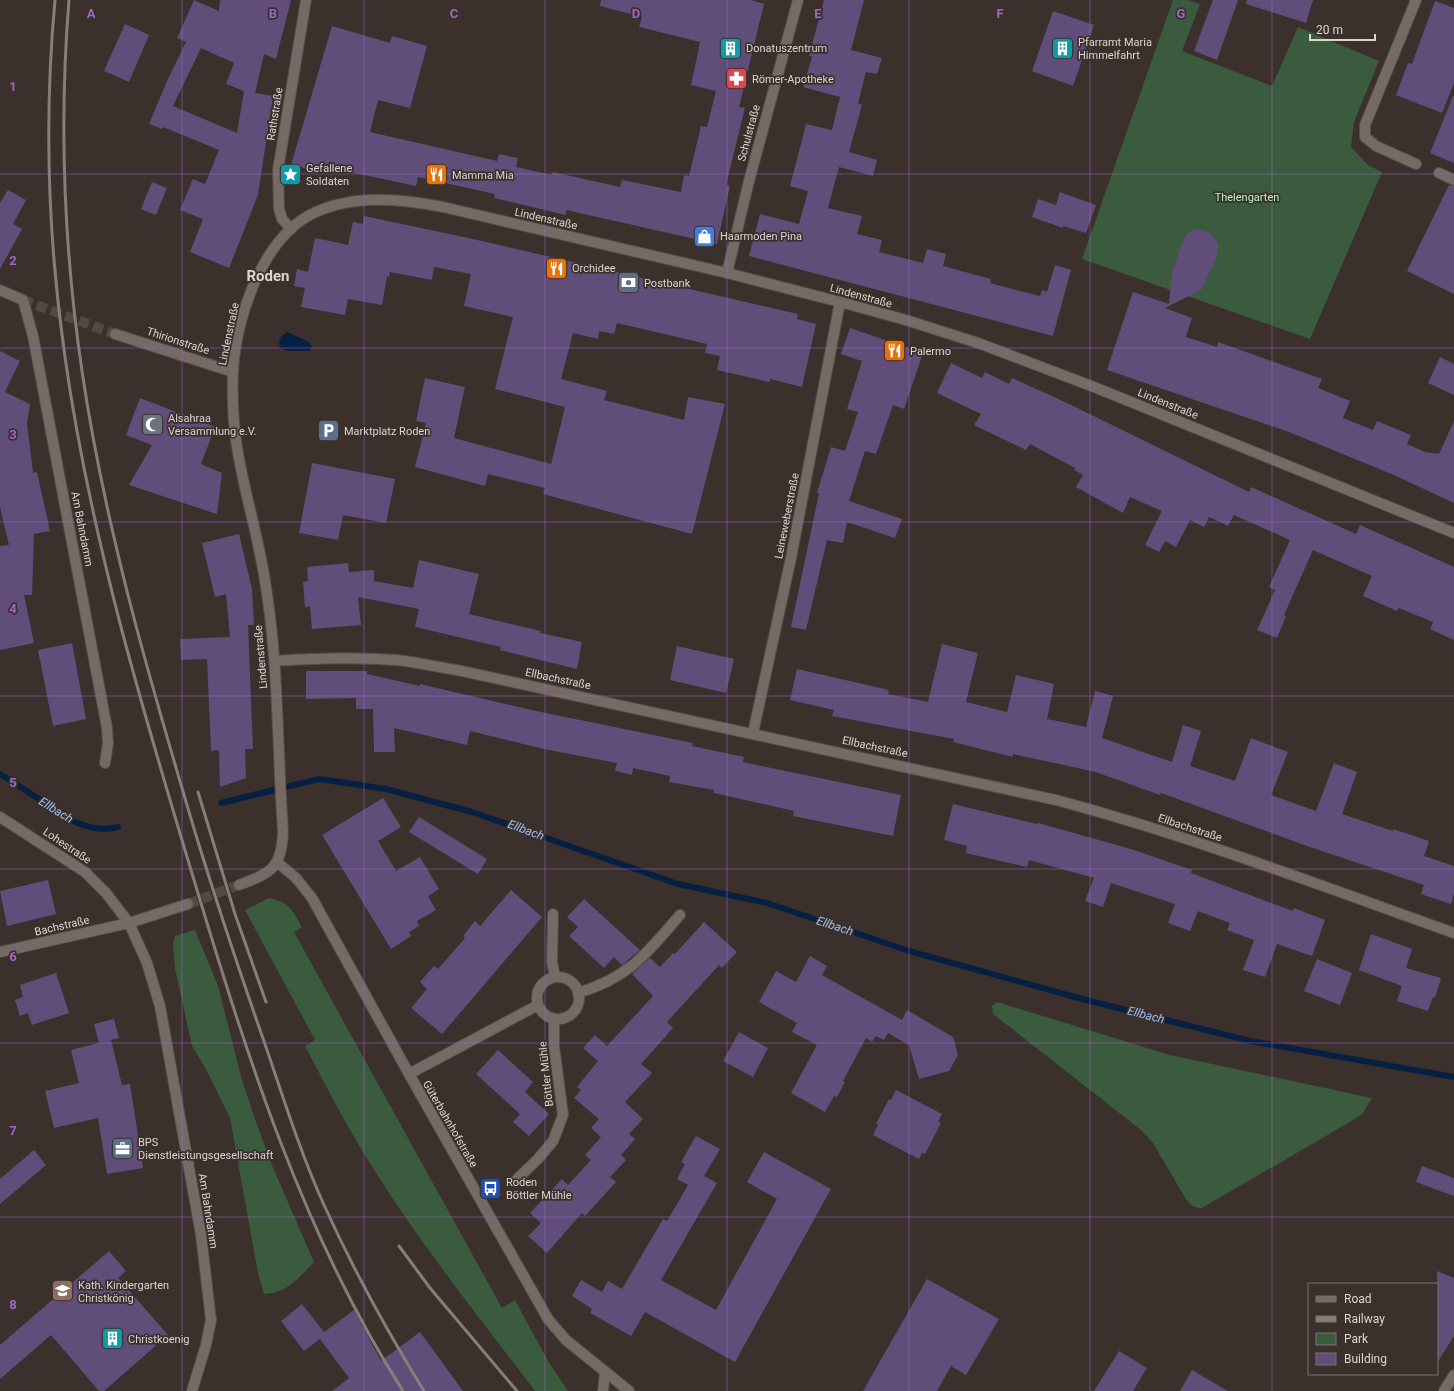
<svg xmlns="http://www.w3.org/2000/svg" width="1454" height="1391" viewBox="0 0 1454 1391" font-family="Roboto,sans-serif">
<style>
.green{fill:#3a5b3e}
.water{fill:#061f43}
.lines{fill:none;stroke-linecap:round;stroke-linejoin:round}
.stream{stroke:#061f43;stroke-width:6}
.building{fill:#614d7a;fill-rule:evenodd}
.minor-tunnel{stroke:#534944;stroke-width:10;stroke-dasharray:10 5;stroke-linecap:butt}
.tertiary-tunnel{stroke:#534944;stroke-width:10;stroke-dasharray:10 5;stroke-linecap:butt}
.minor-casing{stroke:#564d48;stroke-width:12}
.tertiary-casing{stroke:#564d48;stroke-width:12}
.minor{stroke:#766a64;stroke-width:10}
.tertiary{stroke:#766a64;stroke-width:10}
.rail{stroke:#877e7a;stroke-width:3}
.grid{fill:none;stroke:#9d67c6;stroke-width:1;stroke-opacity:0.55}
.labels{text-anchor:middle;dominant-baseline:central;stroke-width:3.5;stroke-linejoin:round;paint-order:stroke}
.poi-label{font-size:11px;fill:#dcd5d2;stroke:#3b302b;text-anchor:start}
.street-label{font-size:11px;fill:#dcd5d2;stroke:#3b302b}
.park-label{font-size:11px;fill:#b4f9bd;stroke:#3b302b}
.water-label{font-size:12px;font-style:italic;fill:#9cc0f4;stroke:#3b302b}
.district-label{font-size:15px;font-weight:bold;fill:#dcd5d2;stroke:#3b302b}
.grid-label{font-size:13px;text-anchor:middle;font-weight:bold;fill:#9d67c6;stroke:#3b302b;stroke-width:3.5;stroke-linejoin:round;paint-order:stroke}
</style>
<rect width="100%" height="100%" fill="#3b302b"/>
<g class="green">
<polygon points="1173,0 1188,0 1200,4 1182,51 1272,86 1298,27 1379,61 1354,122 1351,147 1368,165 1382,172 1310,339 1082,259"/>
<path d="M269,898C290,902 292,910 302,927L294,932L502,1308L515,1300L548,1361L568,1391H535C479,1317 420,1244 371,1165C347,1127 326,1086 305,1046L315,1040L245,910Z"/>
<path d="M195,930L218,986L242,1080L255,1119L271,1163L314,1262C299,1278 287,1293 264,1294L258,1273L230,1118L207,1071L192,1046L175,968L173,945L175,936Z"/>
<path d="M997,1002L1170,1055L1372,1098L1363,1113L1350,1122L1202,1208C1195,1208 1192,1206 1187,1201L1153,1143L1141,1130L993,1014L992,1006Z"/>
</g>
<path class="water" d="M287,332L309,342L312,347L309,351H288L280,348C278,340 280,337 287,332Z"/>
<g class="lines">
<g class="stream">
<path d="M0,774L75,822C90,828 103,831 118,827"/>
<polyline points="221,803 319,779 386,789 472,812 678,884 767,903 909,951 1082,999 1250,1041 1454,1077"/>
</g>
</g>
<g class="building">
<path d="M194,0L219,11L220,0H291L276,59L264,54L255,93L273,96L258,195L229,268L190,252L203,219L180,210L193,179L205,184L219,150L163,127L162,129L149,124L167,81L186,42L177,38ZM201,48L234,63L226,84L244,91L237,133L173,106Z"/>
<polygon points="601,0 750,0 764,4 739,107 745,108 726,185 730,186 717,244 566,210 566,215 494,198 495,194 418,177 416,186 326,167 324,173 291,165 332,26 390,43 392,36 427,46 410,108 378,100 370,132 497,161 499,154 518,158 516,167 552,175 553,172 620,187 622,180 681,192 684,175 689,176 701,126 707,127 716,91 691,85 700,42 639,27 642,17 600,6"/>
<polygon points="824,0 864,0 851,50 882,58 877,74 866,72 858,103 862,105 849,152 877,160 873,176 839,167 828,208 862,216 857,234 882,240 879,252 923,263 927,249 946,254 943,266 991,279 990,283 1016,290 1040,296 1042,290 1047,292 1055,265 1071,270 1053,336 749,256 760,214 799,224 808,191 790,186 806,124 832,130 840,97 803,87 812,57 809,56"/>
<polygon points="1213,0 1238,0 1217,60 1194,51"/>
<polygon points="1247,0 1313,0 1306,23 1246,4"/>
<polygon points="1435,1 1454,8 1454,83 1442,113 1396,95 1408,63 1412,64"/>
<polygon points="1053,11 1094,25 1073,86 1032,71"/>
<polygon points="125,24 149,35 129,82 104,71"/>
<polygon points="1453,96 1454,96 1454,163 1430,153"/>
<polygon points="152,182 167,188 156,215 141,209"/>
<polygon points="1449,185 1454,186 1454,294 1407,271"/>
<polygon points="8,190 26,200 13,224 22,229 0,269 0,203"/>
<polygon points="1060,192 1096,205 1086,233 1063,226 1063,228 1032,217 1038,199 1056,205"/>
<polygon points="364,216 473,239 798,314 797,319 816,324 802,387 770,379 770,382 717,370 720,356 705,353 707,344 617,323 614,334 599,331 598,339 573,333 561,379 607,391 604,400 684,420 688,397 725,404 692,534 543,494 545,488 488,474 485,486 415,467 426,423 416,421 425,378 465,387 454,438 551,464 565,407 495,389 513,317 464,306 471,274 434,267 432,280 390,272 389,277 387,276 382,305 348,299 345,315 301,307 305,288 294,286 297,269 308,272 315,238 348,245 353,222 363,224"/>
<polygon points="1195,229 1209,232 1218,243 1218,249 1216,259 1201,290 1165,308 1192,318 1186,337 1217,347 1218,342 1322,379 1318,388 1350,401 1343,418 1373,430 1377,421 1411,435 1407,444 1425,452 1439,454 1454,421 1454,503 1394,475 1289,432 1107,370 1133,292 1169,304 1172,272 1183,241 1187,234"/>
<polygon points="850,328 923,353 904,409 893,405 876,454 865,451 849,501 902,519 895,538 847,522 843,543 827,540 806,630 791,627 819,493 817,493 831,447 845,451 858,412 847,409 862,361 841,354"/>
<polygon points="0,351 20,361 5,392 30,404 27,423 33,473 37,472 50,531 34,534 32,595 24,595 34,643 0,650 0,546 9,545 0,507"/>
<polygon points="1440,357 1454,364 1454,395 1428,383"/>
<polygon points="951,363 982,378 985,372 1009,384 1012,378 1067,403 1249,492 1251,487 1356,534 1360,525 1454,567 1454,640 1430,629 1433,622 1399,608 1397,611 1363,596 1372,576 1313,550 1284,615 1286,616 1277,638 1257,630 1275,590 1269,587 1290,540 1234,515 1228,526 1209,517 1204,527 1190,520 1176,547 1165,541 1159,552 1145,545 1162,511 1130,497 1123,513 1076,487 1083,475 1074,470 1075,468 1030,444 1026,450 974,425 981,414 937,393"/>
<polygon points="140,398 215,427 201,464 222,473 217,514 129,485 152,445 126,435"/>
<polygon points="312,463 395,479 386,523 343,515 338,540 299,533"/>
<polygon points="239,534 252,589 254,625 248,625 253,749 245,749 246,778 220,787 219,750 211,751 207,659 181,660 180,639 230,637 226,594 215,597 202,543"/>
<polygon points="419,560 479,574 469,614 541,631 540,633 582,642 577,669 500,650 501,647 415,627 419,609 358,597 361,625 312,629 310,606 305,607 303,582 308,581 307,567 348,563 349,572 374,570 374,581 413,588"/>
<polygon points="72,643 86,719 53,726 38,650"/>
<polygon points="942,644 978,653 966,702 1007,712 1016,675 1054,684 1047,719 1086,727 1095,691 1113,696 1102,738 1172,762 1183,725 1201,731 1190,766 1235,781 1251,738 1288,752 1271,795 1316,811 1334,763 1357,772 1342,814 1393,831 1393,829 1429,841 1424,856 1454,866 1454,894 1451,904 1421,894 1424,885 1310,847 1161,793 1160,795 1096,772 1013,754 1013,757 953,742 954,739 832,716 834,710 790,700 797,669 889,690 888,694 928,702"/>
<polygon points="677,646 734,659 726,693 670,680"/>
<polygon points="306,671 367,671 367,674 420,686 420,684 536,711 693,743 692,746 744,757 743,762 901,795 893,836 793,816 794,811 714,793 714,790 669,782 670,776 633,768 632,775 615,771 617,763 544,749 470,731 467,745 394,728 395,752 374,752 373,709 356,709 356,698 306,699"/>
<polygon points="383,798 401,827 378,841 396,871 420,857 439,889 428,896 436,910 417,921 419,926 409,932 411,936 391,949 322,835"/>
<polygon points="953,804 1037,824 1038,823 1131,849 1192,870 1191,873 1293,911 1294,908 1325,920 1312,956 1277,944 1265,977 1243,970 1254,940 1227,930 1230,923 1198,911 1190,931 1168,923 1175,904 1111,883 1103,907 1085,901 1094,878 1029,860 1027,867 966,853 967,846 944,840"/>
<polygon points="419,817 487,859 478,874 409,832"/>
<polygon points="48,880 56,914 7,926 0,891"/>
<polygon points="511,890 542,917 442,1034 411,1008 427,989 420,982 434,966 438,969 465,938 463,936 475,921 480,926"/>
<polygon points="584,899 640,950 622,965 614,957 604,968 569,936 578,927 567,917"/>
<polygon points="704,922 737,952 722,968 719,965 667,1022 673,1028 641,1064 652,1073 625,1102 643,1119 629,1134 635,1139 621,1155 626,1160 610,1177 616,1182 585,1216 582,1213 547,1253 528,1236 541,1223 530,1213 562,1179 568,1185 591,1160 585,1155 601,1137 591,1128 599,1119 574,1098 581,1090 577,1087 598,1061 583,1048 595,1035 607,1046 653,996 632,974 650,958 660,967 673,953 675,954"/>
<polygon points="1371,934 1412,949 1406,968 1441,978 1435,998 1433,997 1428,1011 1397,1001 1402,986 1359,970"/>
<polygon points="810,956 827,966 822,975 902,1020 907,1010 953,1037 958,1055 949,1071 919,1079 909,1045 888,1033 884,1040 876,1036 872,1042 866,1038 843,1081 845,1082 837,1097 834,1096 825,1112 791,1093 817,1045 792,1032 797,1023 759,1002 776,971 796,982"/>
<polygon points="1317,959 1352,973 1340,1005 1304,991"/>
<polygon points="56,973 69,1013 32,1025 28,1013 20,1016 15,1000 23,997 20,985"/>
<polygon points="114,1019 119,1038 99,1043 94,1024"/>
<polygon points="739,1032 768,1048 753,1077 723,1061"/>
<polygon points="111,1040 122,1085 130,1084 143,1168 107,1174 98,1118 54,1128 45,1091 79,1083 71,1050"/>
<polygon points="498,1050 533,1082 525,1092 549,1114 529,1136 513,1122 520,1114 476,1074"/>
<polygon points="896,1090 942,1114 938,1122 941,1123 925,1154 922,1153 919,1159 873,1135 878,1125 876,1124 889,1099 891,1100"/>
<polygon points="696,1136 720,1149 704,1176 717,1183 661,1280 716,1310 777,1199 747,1182 764,1152 831,1189 735,1362 645,1312 631,1336 590,1313 592,1309 572,1296 581,1280 602,1292 608,1281 622,1289 663,1219 667,1221 688,1185 677,1179 685,1164 681,1162"/>
<polygon points="34,1150 46,1165 0,1204 0,1179"/>
<polygon points="1422,1166 1454,1178 1454,1196 1416,1182"/>
<polygon points="109,1251 126,1271 118,1278 168,1335 104,1391 99,1391 51,1335 0,1379 0,1345"/>
<polygon points="1437,1271 1454,1278 1454,1336 1437,1363"/>
<polygon points="927,1279 999,1319 966,1375 951,1366 937,1391 863,1391"/>
<polygon points="302,1304 324,1332 354,1310 381,1361 420,1332 463,1391 332,1391 349,1378 320,1339 304,1351 281,1321"/>
<polygon points="1119,1351 1147,1368 1133,1391 1094,1391"/>
<polygon points="1192,1370 1228,1391 1180,1391"/>
</g>
<g class="lines">
<polyline class="minor-tunnel" points="23,300 115,334"/>
<polyline class="tertiary-tunnel" points="188,904 239,885"/>
<defs>
<g id="minor">
<polyline points="1416,164 1376,146 1365,137 1365,125 1416,0"/>
<polyline points="1439,173 1454,180"/>
<polyline points="291,229 282,219 279,209 278,170 306,0"/>
<polyline points="727,273 749,181 798,0"/>
<polyline points="0,290 23,300 33,336 107,728 108,743 105,763"/>
<polyline points="115,334 233,372"/>
<path d="M275,661C316,658 355,657 396,660C416,662 437,667 457,670L1056,800C1191,836 1322,886 1454,933"/>
<polyline points="753,733 791,558 840,302"/>
<polyline points="278,863 296,878 312,898 409,1074 548,1319 566,1340 629,1391"/>
<polyline points="553,914 552,962 555,977"/>
<polyline points="0,952 129,923"/>
<circle cx="558" cy="998" r="21"/>
<path d="M578,993C630,977 646,954 680,915"/>
<polyline points="409,1074 538,1005"/>
<polyline points="514,1182 538,1159 553,1141 563,1115 554,1046 554,1019"/>
<polyline points="603,1391 605,1373"/>
<polyline points="1444,1391 1454,1375"/>
</g>
<g id="tertiary">
<polyline points="0,817 85,872 106,893 129,923 147,963 160,1006 201,1235 211,1320 206,1345 192,1391"/>
<path d="M239,885C271,873 282,868 283,831C277,748 279,664 265,581C257,528 239,477 234,423C233,407 232,389 233,373C235,319 263,235 316,212C356,194 401,199 443,207L727,273L840,302L906,320L981,344L1094,387L1454,533"/>
<polyline points="129,923 188,904"/>
</g>
</defs>
<use href="#minor" class="minor-casing"/>
<use href="#tertiary" class="tertiary-casing"/>
<use href="#minor" class="minor"/>
<use href="#tertiary" class="tertiary"/>
<g class="rail">
<path d="M55,0C44,118 48,239 65,357C90,535 142,708 194,880C247,1056 303,1235 403,1391"/>
<path d="M69,0C59,123 64,249 82,371C105,528 150,681 195,832C217,904 241,976 266,1047C284,1100 301,1154 324,1205C353,1269 387,1331 424,1391"/>
<polyline points="198,792 235,914 266,1002"/>
<polyline points="399,1246 430,1288 517,1391"/>
</g>
</g>
<path class="grid" d="M182,0V1391M364,0V1391M545,0V1391M727,0V1391M909,0V1391M1090,0V1391M1272,0V1391M0,174H1454M0,348H1454M0,522H1454M0,696H1454M0,869H1454M0,1043H1454M0,1217H1454"/>
<defs>
<symbol id="building-square" viewBox="-11 -11 22 22"><rect x="-9" y="-9" width="18" height="18" rx="4" fill="#0f9aa8" stroke="#3b302b"/><path d="M-4-6H4V6H1V3H-1V6H-4ZM-2.5-4.3h1.7v1.8h-1.7ZM.8-4.3h1.7v1.8H.8ZM-2.5-1h1.7V.8h-1.7ZM.8-1h1.7V.8H.8Z" fill="#fff"/></symbol>
<symbol id="pharmacy-square" viewBox="-11 -11 22 22"><rect x="-9" y="-9" width="18" height="18" rx="4" fill="#e0444e" stroke="#3b302b"/><path d="M-2-6h4v4h4v4h-4v4h-4v-4h-4v-4h4Z" fill="#fff"/></symbol>
<symbol id="sight-square" viewBox="-11 -11 22 22"><rect x="-9" y="-9" width="18" height="18" rx="4" fill="#0f9aa8" stroke="#3b302b"/><path d="M0-6L1.8-2.2L6-1.7L2.9 1.2L3.7 5.4L0 3.3L-3.7 5.4L-2.9 1.2L-6-1.7L-1.8-2.2Z" fill="#fff"/></symbol>
<symbol id="restaurant-square" viewBox="-11 -11 22 22"><rect x="-9" y="-9" width="18" height="18" rx="4" fill="#e8710a" stroke="#3b302b"/><path d="M-5-6h1v4h1v-4h1v4h1v-4h1v5L-1.5 .5V6h-2V.5L-5-1ZM5-6V6H3V1.5H1.5Q1.5-4 5-6Z" fill="#fff"/></symbol>
<symbol id="shop-square" viewBox="-11 -11 22 22"><rect x="-9" y="-9" width="18" height="18" rx="4" fill="#3f7fe0" stroke="#3b302b"/><path d="M-5-2.5h2.3a2.7 3.5 0 0 1 5.4 0H5L5.5 6h-11ZM-1.5-2.5h3a1.5 2.3 0 0 0-3 0Z" fill="#fff"/></symbol>
<symbol id="bank-square" viewBox="-11 -11 22 22"><rect x="-9" y="-9" width="18" height="18" rx="4" fill="#5c6f8a" stroke="#3b302b"/><path d="M-6-4H6V4H-6ZM0-2.3a2.3 2.3 0 1 0 0 4.6a2.3 2.3 0 1 0 0-4.6Z" fill="#fff"/></symbol>
<symbol id="mosque-square" viewBox="-11 -11 22 22"><rect x="-9" y="-9" width="18" height="18" rx="4" fill="#6b7280" stroke="#3b302b"/><path d="M3.5-4.9A6 6 0 1 0 3.5 4.9A5 5 0 1 1 3.5-4.9Z" fill="#fff"/></symbol>
<symbol id="parking-square" viewBox="-11 -11 22 22"><rect x="-9" y="-9" width="18" height="18" rx="4" fill="#5c6f8a" stroke="#3b302b"/><path d="M-3.5-5.5H1a3.5 3.5 0 0 1 0 7H-1V5.5H-3.5ZM-1-3.4V-.6H.8a1.4 1.4 0 0 0 0-2.8Z" fill="#fff"/></symbol>
<symbol id="office-square" viewBox="-11 -11 22 22"><rect x="-9" y="-9" width="18" height="18" rx="4" fill="#5c6f8a" stroke="#3b302b"/><path d="M-6-3h4V-5.5h4V-3h4V5H-6ZM-1-4.5V-3h2v-1.5ZM-6 0V1H6V0Z" fill="#fff"/></symbol>
<symbol id="bus-square" viewBox="-11 -11 22 22"><rect x="-9" y="-9" width="18" height="18" rx="4" fill="#1a4fb4" stroke="#3b302b"/><path d="M-5-6H5V4H4V6H2V4H-2V6H-4V4H-5ZM-3.5-4V0h7V-4ZM-3.5 1.2v1.5H-2V1.2ZM2 1.2v1.5H3.5V1.2Z" fill="#fff"/></symbol>
<symbol id="school-square" viewBox="-11 -11 22 22"><rect x="-9" y="-9" width="18" height="18" rx="4" fill="#8d6e63" stroke="#3b302b"/><path d="M0-5L7-2L0 1L-7-2ZM-4 1L0 2.5L4 1V4Q0 6-4 4Z" fill="#fff"/></symbol>
</defs>
<g fill-rule="evenodd">
<use href="#building-square" x="718" y="36" width="25" height="25"/>
<use href="#building-square" x="1050" y="36" width="25" height="25"/>
<use href="#pharmacy-square" x="724" y="66" width="25" height="25"/>
<use href="#sight-square" x="278" y="162" width="25" height="25"/>
<use href="#restaurant-square" x="424" y="162" width="25" height="25"/>
<use href="#shop-square" x="692" y="224" width="25" height="25"/>
<use href="#restaurant-square" x="544" y="256" width="25" height="25"/>
<use href="#bank-square" x="616" y="270" width="25" height="25"/>
<use href="#restaurant-square" x="882" y="338" width="25" height="25"/>
<use href="#mosque-square" x="140" y="412" width="25" height="25"/>
<use href="#parking-square" x="316" y="418" width="25" height="25"/>
<use href="#office-square" x="110" y="1136" width="25" height="25"/>
<use href="#bus-square" x="478" y="1176" width="25" height="25"/>
<use href="#school-square" x="50" y="1278" width="25" height="25"/>
<use href="#building-square" x="100" y="1326" width="25" height="25"/>
</g>
<g class="labels">
<g class="poi-label">
<text x="1078" y="42">Pfarramt Maria<tspan x="1078" dy="13">Himmelfahrt</tspan></text>
<text x="746" y="48">Donatuszentrum</text>
<text x="752" y="79">Römer-Apotheke</text>
<text x="306" y="168">Gefallene<tspan x="306" dy="13">Soldaten</tspan></text>
<text x="452" y="175">Mamma Mia</text>
<text x="720" y="236">Haarmoden Pina</text>
<text x="572" y="268">Orchidee</text>
<text x="644" y="283">Postbank</text>
<text x="910" y="351">Palermo</text>
<text x="168" y="418">Alsahraa<tspan x="168" dy="13">Versammlung e.V.</tspan></text>
<text x="344" y="431">Marktplatz Roden</text>
<text x="138" y="1142">BPS<tspan x="138" dy="13">Dienstleistungsgesellschaft</tspan></text>
<text x="506" y="1182">Roden<tspan x="506" dy="13">Böttler Mühle</tspan></text>
<text x="78" y="1285">Kath. Kindergarten<tspan x="78" dy="13">Christkönig</tspan></text>
<text x="128" y="1339">Christkoenig</text>
</g>
<g class="street-label">
<text transform="translate(275 114) rotate(-81)">Rathstraße</text>
<text transform="translate(749 133) rotate(-75)">Schulstraße</text>
<text transform="translate(546 219) rotate(13)">Lindenstraße</text>
<text transform="translate(861 296) rotate(15)">Lindenstraße</text>
<text transform="translate(229 334) rotate(-78)">Lindenstraße</text>
<text transform="translate(178 341) rotate(18)">Thirionstraße</text>
<text transform="translate(1168 404) rotate(22)">Lindenstraße</text>
<text transform="translate(787 516) rotate(-79)">Leineweberstraße</text>
<text transform="translate(82 529) rotate(79)">Am Bahndamm</text>
<text transform="translate(261 657) rotate(-95)">Lindenstraße</text>
<text transform="translate(558 679) rotate(12)">Ellbachstraße</text>
<text transform="translate(875 747) rotate(12)">Ellbachstraße</text>
<text transform="translate(1190 828) rotate(18)">Ellbachstraße</text>
<text transform="translate(67 846) rotate(34)">Lohestraße</text>
<text transform="translate(62 926) rotate(-13)">Bachstraße</text>
<text transform="translate(546 1074) rotate(-96)">Böttler Mühle</text>
<text transform="translate(450 1124) rotate(60)">Güterbahnhofstraße</text>
<text transform="translate(208 1211) rotate(81)">Am Bahndamm</text>
</g>
<g class="park-label">
<text x="1247" y="197">Thelengarten</text>
</g>
<g class="water-label">
<text transform="translate(56 810) rotate(32)">Ellbach</text>
<text transform="translate(526 830) rotate(20)">Ellbach</text>
<text transform="translate(835 926) rotate(18)">Ellbach</text>
<text transform="translate(1146 1015) rotate(14)">Ellbach</text>
</g>
<g class="district-label">
<text x="268" y="276">Roden</text>
</g>
</g>
<g class="grid-label">
<text x="91" y="18">A</text>
<text x="273" y="18">B</text>
<text x="454" y="18">C</text>
<text x="636" y="18">D</text>
<text x="818" y="18">E</text>
<text x="1000" y="18">F</text>
<text x="1181" y="18">G</text>
<text x="13" y="91">1</text>
<text x="13" y="265">2</text>
<text x="13" y="439">3</text>
<text x="13" y="613">4</text>
<text x="13" y="787">5</text>
<text x="13" y="961">6</text>
<text x="13" y="1135">7</text>
<text x="13" y="1309">8</text>
</g>
<rect x="1308" y="1283" width="130" height="92" fill="#3b302b" stroke="#7b726e"/>
<rect x="1316" y="1296" width="20" height="6" fill="#766a64" stroke="#7b726e"/>
<text x="1344" y="1303" font-size="12" fill="#dcd5d2">Road</text>
<rect x="1316" y="1316" width="20" height="6" fill="#877e7a" stroke="#7b726e"/>
<text x="1344" y="1323" font-size="12" fill="#dcd5d2">Railway</text>
<rect x="1316" y="1333" width="20" height="12" fill="#3a5b3e" stroke="#7b726e"/>
<text x="1344" y="1343" font-size="12" fill="#dcd5d2">Park</text>
<rect x="1316" y="1353" width="20" height="12" fill="#614d7a" stroke="#7b726e"/>
<text x="1344" y="1363" font-size="12" fill="#dcd5d2">Building</text>
<path d="M1310 34v6h65v-6" fill="none" stroke="#dcd5d2" stroke-width="2"/>
<text x="1316" y="34" font-size="12" fill="#dcd5d2" stroke="#3b302b" stroke-width="3" paint-order="stroke">20 m</text>
</svg>
